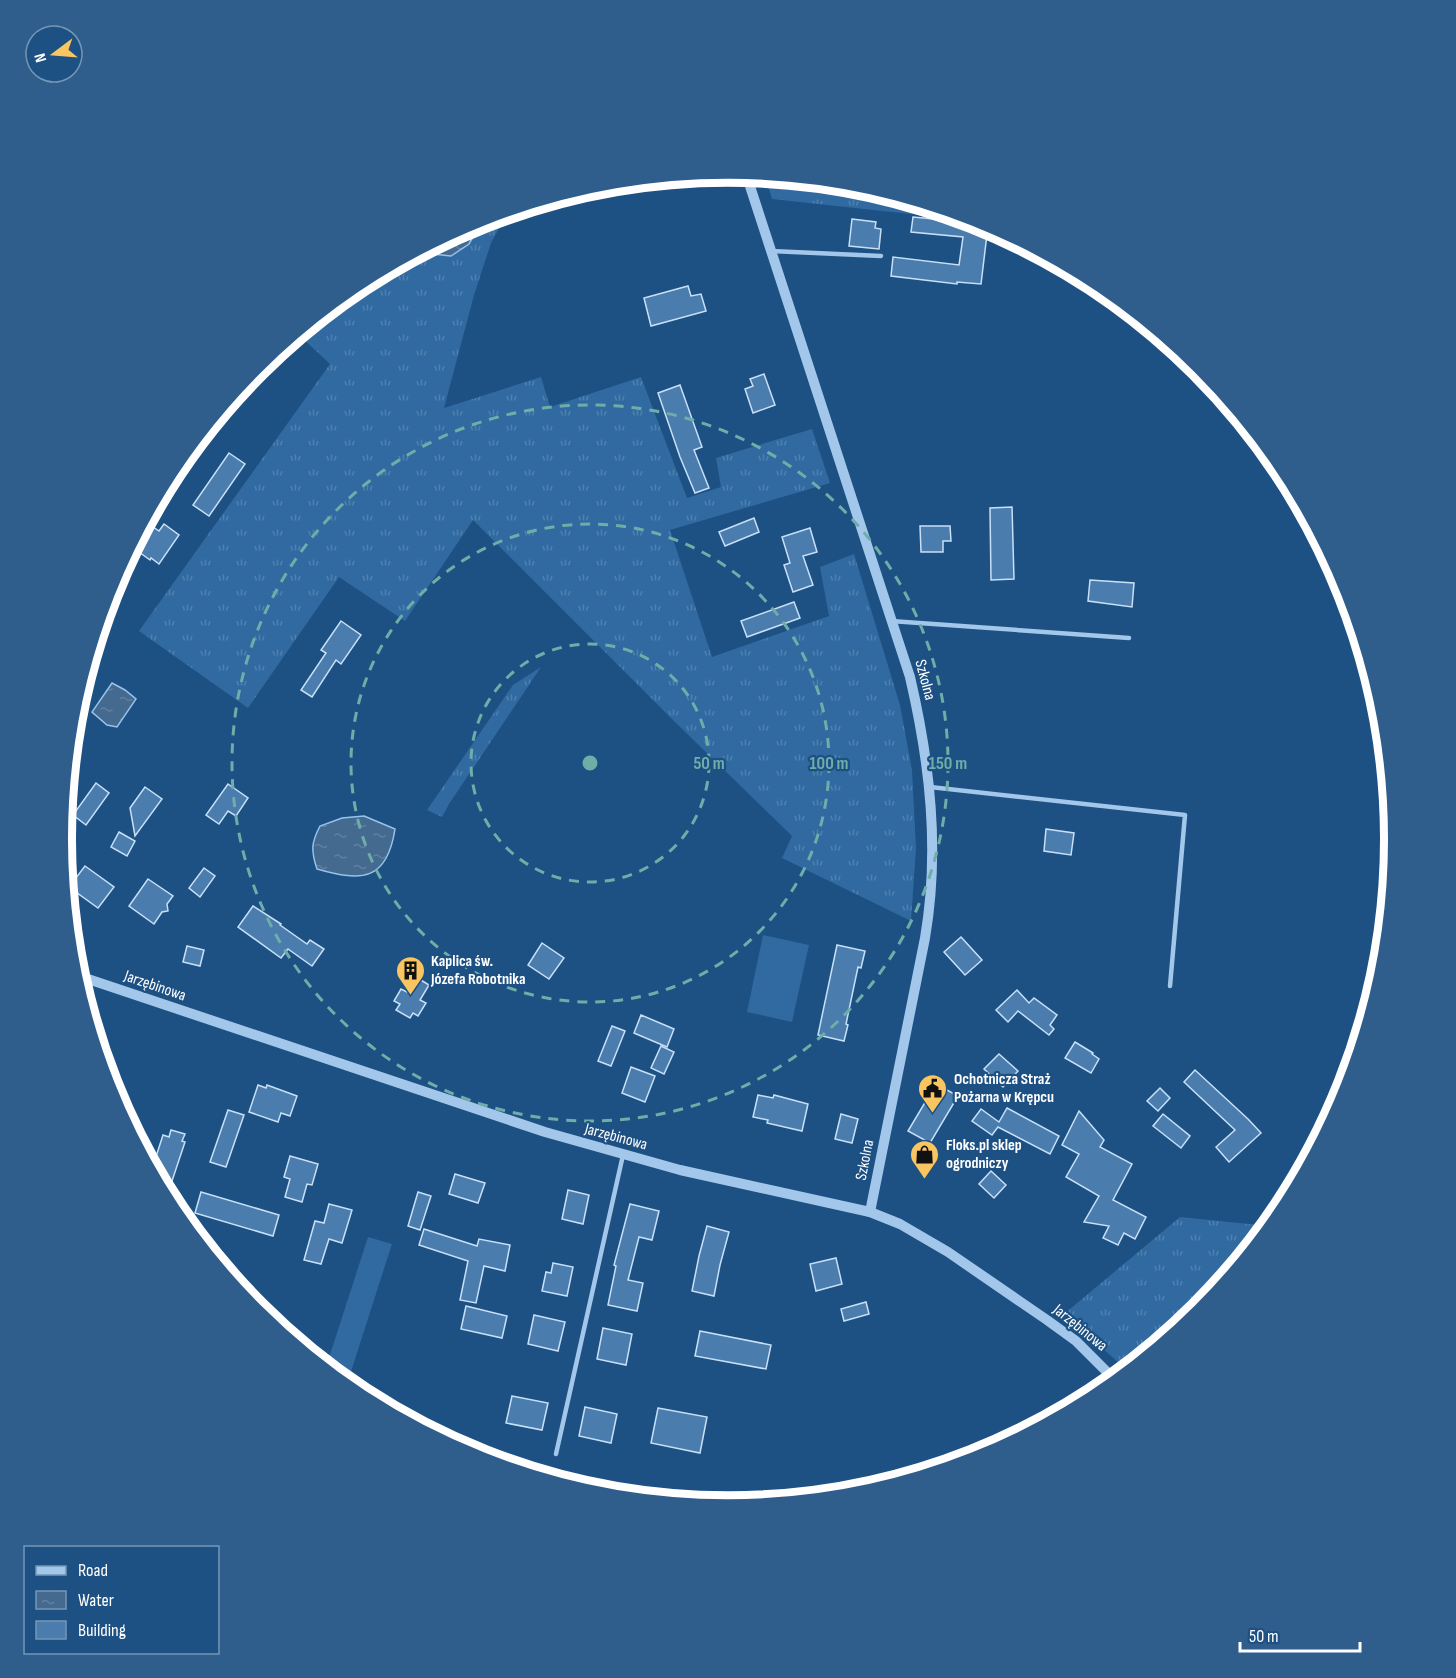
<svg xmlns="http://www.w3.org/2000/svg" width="1456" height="1678" viewBox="0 0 1456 1678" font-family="'Sofia Sans Condensed',sans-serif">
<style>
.grass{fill:url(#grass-tufts)}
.garden{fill:#306aa1}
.water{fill:url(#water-ripples);stroke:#96c3ec;stroke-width:1.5}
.building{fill:#4a7cae;stroke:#c8e0f7;stroke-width:1.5}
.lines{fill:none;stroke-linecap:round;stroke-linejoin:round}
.service{stroke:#a3c7ea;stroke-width:4.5}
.tertiary{stroke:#a3c7ea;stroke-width:10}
.ring{fill:none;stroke:#6fada8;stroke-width:3;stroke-dasharray:10 8}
.labels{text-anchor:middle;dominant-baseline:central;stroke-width:4.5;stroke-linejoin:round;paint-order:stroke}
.street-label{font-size:16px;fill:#fff;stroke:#1d5083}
.poi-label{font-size:16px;font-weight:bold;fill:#fff;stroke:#1d5083;text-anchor:start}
.rim{fill:none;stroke:#fff;stroke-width:8}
.centre{fill:#6fada8;stroke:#1d5083;stroke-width:3}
.ring-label{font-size:18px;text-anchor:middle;font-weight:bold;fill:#6fada8;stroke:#1d5083;stroke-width:4.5;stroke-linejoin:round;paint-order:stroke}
</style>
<defs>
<pattern id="grass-tufts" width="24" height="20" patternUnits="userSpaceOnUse" patternTransform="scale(1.5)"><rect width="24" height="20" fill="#306aa1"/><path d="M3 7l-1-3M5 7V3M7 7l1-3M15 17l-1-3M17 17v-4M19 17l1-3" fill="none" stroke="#4f80af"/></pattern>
<pattern id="water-ripples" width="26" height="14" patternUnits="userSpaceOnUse" patternTransform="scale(1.5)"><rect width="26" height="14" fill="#456a8f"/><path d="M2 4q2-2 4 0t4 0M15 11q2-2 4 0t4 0" fill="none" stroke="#6180a0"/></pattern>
</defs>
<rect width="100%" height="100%" fill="#1d5083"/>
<g class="grass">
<polygon points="765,176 858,185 975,221 772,199"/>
<polygon points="507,213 491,243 474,295 444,408 541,377 550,407 641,377 687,498 721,487 716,458 812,429 830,483 670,530 712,657 829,616 820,567 854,554 900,705 912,770 916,848 911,921 782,858 792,836 674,721 473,520 405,621 339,577 248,708 139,631 330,364 298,334 358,285 473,223"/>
<polygon points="541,667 449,804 442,817 427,810 513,685"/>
<polygon points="1180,1217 1268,1226 1199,1311 1132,1366 1120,1364 1064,1314"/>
</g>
<g class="garden">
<polygon points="763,935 809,945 792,1022 747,1012"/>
<polygon points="368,1237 392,1244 347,1384 326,1367"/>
</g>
<g class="water">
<polygon points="483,220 469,244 451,256 432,254 425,249 473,223"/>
<path d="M89,660C90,661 94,667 94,669C96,681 84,698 75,705Z"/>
<polygon points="112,683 125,690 136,699 117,727 107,725 92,712"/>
<path d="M364,816L395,829C387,881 362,882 317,869C311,851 311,843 320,826L342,818Z"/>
</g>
<g class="building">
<polygon points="913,217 985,224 988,226 981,284 957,282 957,284 891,276 893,257 959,265 963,237 911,232"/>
<polygon points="852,219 876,222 875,228 881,229 879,249 849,246"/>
<polygon points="688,286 691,296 701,294 706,311 651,326 644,298"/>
<polygon points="764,374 775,405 753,413 745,389 753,386 750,379"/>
<polygon points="680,385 702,447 694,450 709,488 695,493 680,457 658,393"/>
<polygon points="229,453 245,464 209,516 193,505"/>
<polygon points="1012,507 1014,579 991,580 990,508"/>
<polygon points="754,518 759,532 725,546 719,532"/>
<polygon points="146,522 159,531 164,524 179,535 159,564 151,558 150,560 132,547"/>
<polygon points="920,526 950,526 951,541 943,541 943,552 921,552"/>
<polygon points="810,528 817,552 803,556 813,585 793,592 784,565 790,563 782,537"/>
<polygon points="1090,580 1134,583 1132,607 1088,601"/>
<polygon points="794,602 800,618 747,637 741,621"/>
<polygon points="341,621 361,635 341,664 336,660 312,697 301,690 326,653 321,650"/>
<polygon points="96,783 109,793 86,825 73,815"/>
<polygon points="228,784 248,798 236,816 228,811 219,824 206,815"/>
<polygon points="145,787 162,799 135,836 130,808"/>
<polygon points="1046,829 1074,833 1071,855 1044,851"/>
<polygon points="119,832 135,841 127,856 111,847"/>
<polygon points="85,866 114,887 98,908 69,887"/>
<polygon points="204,868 215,876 200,897 189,888"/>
<polygon points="148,879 173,896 167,904 168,911 162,912 154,924 129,906"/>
<polygon points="253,906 281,924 280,925 307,944 310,940 324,949 312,966 288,949 281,958 238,927"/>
<polygon points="961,937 982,960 965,975 944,952"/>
<polygon points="542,943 564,958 549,979 528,965"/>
<polygon points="837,945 865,951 861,968 858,967 846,1024 848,1025 844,1041 818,1035"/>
<polygon points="187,946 204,950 200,966 183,962"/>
<polygon points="416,977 429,985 420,1000 426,1003 418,1016 413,1013 410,1018 396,1010 400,1004 394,1001 401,989 407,992"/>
<polygon points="1017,990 1029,1003 1034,998 1057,1015 1050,1025 1054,1029 1049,1035 1018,1011 1008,1022 996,1010"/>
<polygon points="641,1015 674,1029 667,1047 634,1033"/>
<polygon points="612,1026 625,1031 611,1066 598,1061"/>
<polygon points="1075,1042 1093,1053 1092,1054 1099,1059 1091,1073 1065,1058"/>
<polygon points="661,1046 674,1052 664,1074 651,1068"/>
<polygon points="999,1054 1018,1071 1003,1087 984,1069"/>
<polygon points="631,1067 655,1076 645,1102 622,1093"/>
<polygon points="1195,1070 1248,1119 1261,1133 1229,1162 1216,1147 1235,1130 1184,1082"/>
<polygon points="936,1084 958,1096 930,1143 908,1131"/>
<polygon points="258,1085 266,1088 267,1085 297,1096 290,1116 281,1113 278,1122 249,1112"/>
<polygon points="1160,1088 1170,1098 1158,1111 1147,1101"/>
<polygon points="758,1095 773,1098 774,1095 808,1104 802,1131 767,1123 768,1120 753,1117"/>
<polygon points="1007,1108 1059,1136 1050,1154 998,1127 992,1135 972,1121 981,1109 999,1122"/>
<polygon points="228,1110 244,1115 226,1167 210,1162"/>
<polygon points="1079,1111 1104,1140 1100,1147 1132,1164 1113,1200 1146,1217 1135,1239 1124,1233 1118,1245 1103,1238 1109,1226 1084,1222 1099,1196 1066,1177 1079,1154 1062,1145"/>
<polygon points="841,1114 858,1119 852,1143 835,1139"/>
<polygon points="1163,1114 1190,1136 1181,1148 1153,1126"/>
<polygon points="171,1130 185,1134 182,1141 185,1142 167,1196 152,1169 163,1135 169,1137"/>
<polygon points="290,1156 318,1164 312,1185 307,1184 302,1202 285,1197 290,1179 284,1177"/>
<polygon points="991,1171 1006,1185 994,1198 979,1184"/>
<polygon points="455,1174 485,1183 478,1203 449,1194"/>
<polygon points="568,1190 589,1195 583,1224 562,1219"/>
<polygon points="201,1192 279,1215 273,1236 195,1213"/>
<polygon points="418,1192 431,1196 420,1230 408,1226"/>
<polygon points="329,1204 352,1210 342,1243 329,1239 321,1264 304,1260 315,1221 324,1223"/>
<polygon points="630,1204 659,1211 652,1240 639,1237 628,1280 643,1283 637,1311 608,1305 616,1266 614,1265"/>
<polygon points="707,1226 729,1232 720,1265 714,1296 692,1291 699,1256"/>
<polygon points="424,1229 477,1246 479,1239 510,1245 505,1271 484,1266 476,1303 460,1300 468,1261 419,1245"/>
<polygon points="836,1258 842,1284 816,1291 810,1264"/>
<polygon points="553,1263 573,1267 567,1296 542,1291 546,1272 551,1273"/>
<polygon points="866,1302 869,1314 844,1321 841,1309"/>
<polygon points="466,1306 507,1316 502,1338 461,1329"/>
<polygon points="534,1315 565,1322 558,1351 528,1344"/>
<polygon points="603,1328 632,1334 626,1365 597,1359"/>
<polygon points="700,1331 771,1345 766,1369 695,1356"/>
<polygon points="512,1396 548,1403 542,1430 506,1423"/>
<polygon points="585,1407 617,1414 611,1443 579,1436"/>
<polygon points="658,1408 707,1417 700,1453 651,1443"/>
</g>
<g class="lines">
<g class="service">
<polyline points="771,251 881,256"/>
<polyline points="891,621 1129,638"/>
<polyline points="930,787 1185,815 1170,986"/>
<polyline points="556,1454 623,1155"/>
</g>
<g class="tertiary">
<path d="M746,174L910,677C930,763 940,850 925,938L870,1212"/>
<polyline points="76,975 545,1132 680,1170 870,1212 900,1224 948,1252 1047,1320 1076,1341 1115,1380"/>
</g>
</g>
<g class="ring">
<circle cx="590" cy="763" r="119"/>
<circle cx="590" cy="763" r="239"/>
<circle cx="590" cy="763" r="358"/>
</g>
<defs>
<symbol id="building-pin" viewBox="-11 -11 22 30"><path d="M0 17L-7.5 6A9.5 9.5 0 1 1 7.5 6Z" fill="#f9c561" stroke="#1d5083"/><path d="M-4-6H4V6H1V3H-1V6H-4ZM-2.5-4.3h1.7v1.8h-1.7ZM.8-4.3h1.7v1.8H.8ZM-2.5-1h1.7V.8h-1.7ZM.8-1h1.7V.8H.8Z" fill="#111"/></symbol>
<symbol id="civic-pin" viewBox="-11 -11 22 30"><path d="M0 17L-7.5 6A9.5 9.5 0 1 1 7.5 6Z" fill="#f9c561" stroke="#1d5083"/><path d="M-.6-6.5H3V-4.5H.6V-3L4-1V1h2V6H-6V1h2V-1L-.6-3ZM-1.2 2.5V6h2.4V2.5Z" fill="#111"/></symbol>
<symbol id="shop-pin" viewBox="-11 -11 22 30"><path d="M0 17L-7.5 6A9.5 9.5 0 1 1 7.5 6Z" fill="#f9c561" stroke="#1d5083"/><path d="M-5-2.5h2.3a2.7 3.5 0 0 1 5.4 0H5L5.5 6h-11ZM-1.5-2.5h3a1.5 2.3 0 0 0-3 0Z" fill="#111"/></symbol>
</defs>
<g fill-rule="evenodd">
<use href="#building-pin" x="394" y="954" width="33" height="45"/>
<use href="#civic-pin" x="916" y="1072" width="33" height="45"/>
<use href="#shop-pin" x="908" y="1138" width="33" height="45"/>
</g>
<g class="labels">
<g class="street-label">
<text transform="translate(925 680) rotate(75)">Szkolna</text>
<text transform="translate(155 986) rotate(19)">Jarzębinowa</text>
<text transform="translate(616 1137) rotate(15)">Jarzębinowa</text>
<text transform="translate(865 1160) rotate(-79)">Szkolna</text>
<text transform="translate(1080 1328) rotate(39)">Jarzębinowa</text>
</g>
<g class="poi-label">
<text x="431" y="961">Kaplica św.<tspan x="431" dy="18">Józefa Robotnika</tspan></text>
<text x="954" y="1079">Ochotnicza Straż<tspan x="954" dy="18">Pożarna w Krępcu</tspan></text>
<text x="946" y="1145">Floks.pl sklep<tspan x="946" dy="18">ogrodniczy</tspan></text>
</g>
</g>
<path d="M0 0H1456V1678H0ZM72 839a656 656 0 1 1 1312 0a656 656 0 1 1-1312 0Z" fill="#2f5e8d" fill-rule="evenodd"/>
<path class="rim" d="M72 839a656 656 0 1 1 1312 0a656 656 0 1 1-1312 0Z"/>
<circle cx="590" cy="763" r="9" class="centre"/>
<g class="ring-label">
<text x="709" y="769">50 m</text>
<text x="829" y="769">100 m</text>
<text x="948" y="769">150 m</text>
</g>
<rect x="24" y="1546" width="195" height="108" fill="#1d5083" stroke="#7796b5" stroke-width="1.5"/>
<rect x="36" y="1566" width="30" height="9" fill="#a3c7ea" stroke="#7796b5" stroke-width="1.5"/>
<text x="78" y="1576" font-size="18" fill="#ffffff">Road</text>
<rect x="36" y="1591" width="30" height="18" fill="url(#water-ripples)" stroke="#7796b5" stroke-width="1.5"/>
<text x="78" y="1606" font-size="18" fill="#ffffff">Water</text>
<rect x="36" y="1621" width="30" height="18" fill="#4a7cae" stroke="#7796b5" stroke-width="1.5"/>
<text x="78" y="1636" font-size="18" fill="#ffffff">Building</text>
<g transform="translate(54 54) rotate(254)"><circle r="28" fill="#1d5083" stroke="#7796b5" stroke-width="1.5"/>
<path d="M0-4.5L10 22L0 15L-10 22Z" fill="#f9c561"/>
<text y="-9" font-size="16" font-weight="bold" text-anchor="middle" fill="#ffffff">N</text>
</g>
<path d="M1240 1642v9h120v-9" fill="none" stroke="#ffffff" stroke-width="3"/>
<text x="1249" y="1642" font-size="18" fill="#ffffff" stroke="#1d5083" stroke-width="4.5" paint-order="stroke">50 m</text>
</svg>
